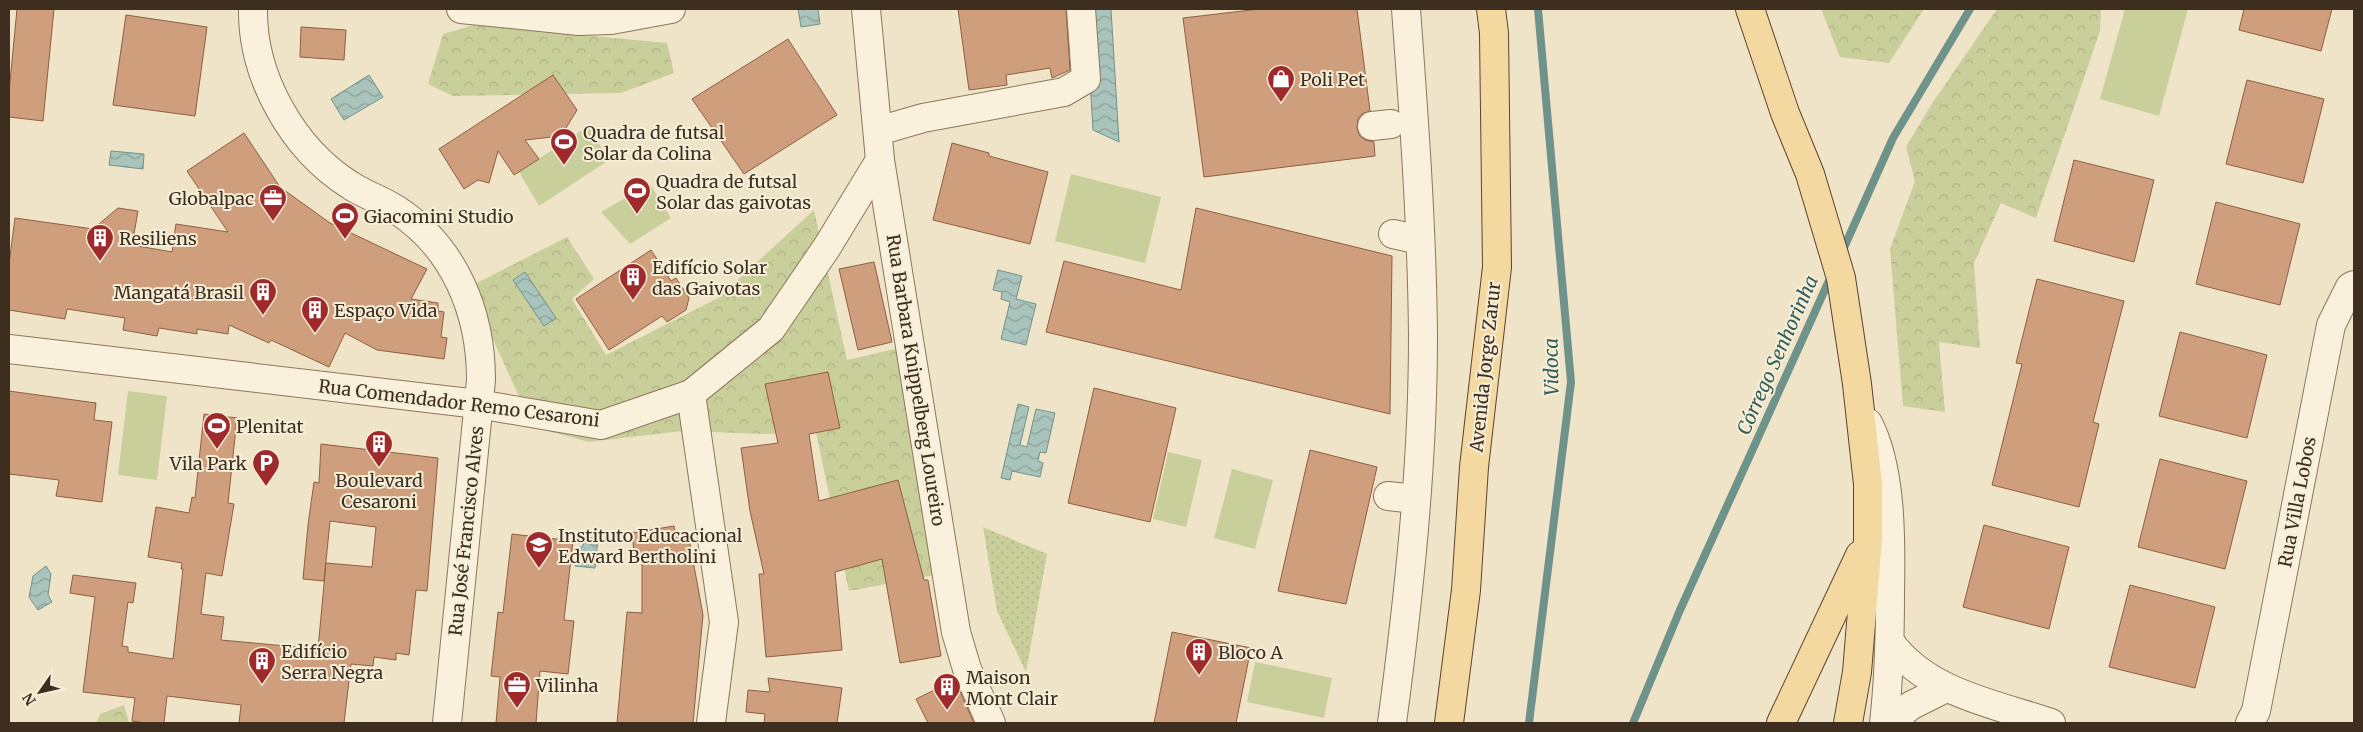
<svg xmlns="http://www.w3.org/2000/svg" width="2363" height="732" viewBox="0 0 2363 732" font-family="Merriweather,serif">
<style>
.forest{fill:url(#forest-crowns)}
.park{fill:#c9cf9b}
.garden{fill:url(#garden-dots)}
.water{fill:url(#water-waves);stroke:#6f938a}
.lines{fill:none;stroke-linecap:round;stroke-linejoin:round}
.stream{stroke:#6f938a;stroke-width:8}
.building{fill:#cf9f7d;stroke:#8d5f41}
.minor-casing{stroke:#8d765c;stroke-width:30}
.major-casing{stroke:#5b4430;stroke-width:30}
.minor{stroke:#faf1dc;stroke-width:28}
.major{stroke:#f3d9a0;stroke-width:28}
.labels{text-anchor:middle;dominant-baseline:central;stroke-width:4;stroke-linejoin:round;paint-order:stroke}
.poi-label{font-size:18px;fill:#3d2e20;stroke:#f7eed8;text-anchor:start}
.street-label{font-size:18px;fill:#3d2e20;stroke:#f7eed8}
.water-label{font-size:19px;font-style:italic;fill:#2f5d5a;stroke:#f7eed8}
</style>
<defs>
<pattern id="forest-crowns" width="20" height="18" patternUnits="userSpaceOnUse" patternTransform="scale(1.25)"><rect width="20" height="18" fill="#c9cf9b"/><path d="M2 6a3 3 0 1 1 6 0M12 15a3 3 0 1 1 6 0" fill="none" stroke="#aeb285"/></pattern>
<pattern id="garden-dots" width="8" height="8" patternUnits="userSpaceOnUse" patternTransform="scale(1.25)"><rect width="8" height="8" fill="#c9cf9b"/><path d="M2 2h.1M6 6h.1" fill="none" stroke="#aeb285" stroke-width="1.8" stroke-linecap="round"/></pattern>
<pattern id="water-waves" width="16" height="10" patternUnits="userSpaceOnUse" patternTransform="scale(1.25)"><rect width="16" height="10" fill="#a9c4bc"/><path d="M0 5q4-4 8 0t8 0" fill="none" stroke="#8ba098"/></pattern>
</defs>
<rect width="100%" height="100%" fill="#f0e4c8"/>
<g class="forest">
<polygon points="1821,9 1924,9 1889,63 1840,57"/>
<polygon points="1997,9 2101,9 2100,31 2036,218 2001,203 1974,263 1980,348 1939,342 1945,412 1903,406 1890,249 1915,181 1906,147 1931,105"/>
<polygon points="474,25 667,43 674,73 621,93 453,96 428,84 443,34"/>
<polygon points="814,210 847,360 908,346 934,575 849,591 816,432 765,434 682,431 589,442 533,427 469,287 567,237 594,279 572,299 606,355 718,298"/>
<polygon points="124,705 129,723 96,723 100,714"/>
</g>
<g class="park">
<polygon points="2125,9 2188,9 2159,116 2100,99"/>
<polygon points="588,126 609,160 539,206 519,172"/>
<polygon points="1071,174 1161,197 1145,263 1055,241"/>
<polygon points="650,184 671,218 630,244 601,212"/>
<polygon points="128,391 167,396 157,480 118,475"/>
<polygon points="1168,452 1202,460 1186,527 1153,519"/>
<polygon points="1232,469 1273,480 1255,549 1214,538"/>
<polygon points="1255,662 1332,678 1324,718 1247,702"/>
</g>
<polygon class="garden" points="983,527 1047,554 1026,672 997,611"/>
<g class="water">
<polygon points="798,9 818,9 820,24 801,27"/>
<polygon points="1111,9 1119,142 1093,130 1086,10"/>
<polygon points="369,75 383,97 344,120 331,99"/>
<polygon points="111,151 144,154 143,169 109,165"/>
<polygon points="998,270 1022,276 1016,299 1036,304 1026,345 1001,339 1010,302 1001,299 1002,292 993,290"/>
<polygon points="525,272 556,318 544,326 513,280"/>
<polygon points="1018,404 1029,407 1020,445 1027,447 1036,409 1055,413 1046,453 1040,452 1038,461 1043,463 1040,477 1012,471 1010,480 1001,478"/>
<polygon points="584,537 598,538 595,568 575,566 577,549 583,546"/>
<polygon points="46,566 51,574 48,595 52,602 38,610 29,597 33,576"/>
</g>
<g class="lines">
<g class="stream">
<polyline points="1842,252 1893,138 1970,9"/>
<polyline points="1529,723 1571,382 1538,9"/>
<polyline points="1633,723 1680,610 1832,274"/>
</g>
</g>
<g class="building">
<polygon points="17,9 54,9 43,121 9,117 9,92"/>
<polygon points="958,9 1066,9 1070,70 1052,78 1050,68 1006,75 1007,85 969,90"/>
<polygon points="1260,9 1357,9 1370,111 1362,114 1358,119 1357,128 1359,135 1365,140 1374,142 1375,156 1204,177 1183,18"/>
<polygon points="2244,9 2332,9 2321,51 2239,30"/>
<polygon points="126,15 207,27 195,116 113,105"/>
<polygon points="301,27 346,30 344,60 300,57"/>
<polygon points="788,39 837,115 744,174 692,99"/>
<polygon points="553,75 577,110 561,136 525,140 539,159 514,175 498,151 489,183 478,180 464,189 439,149"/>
<polygon points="2247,80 2324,99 2303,183 2226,164"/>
<polygon points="244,133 280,187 330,223 427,269 411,299 438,303 438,311 444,312 441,337 447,338 444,359 377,350 345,333 329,367 271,340 269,343 229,325 228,334 197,329 197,334 159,328 157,336 123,330 125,318 67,309 65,319 9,310 9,264 15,218 93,229 118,208 138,211 132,245 172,252 176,224 228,232 187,171"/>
<polygon points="952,143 989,153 989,156 1048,172 1030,244 933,220"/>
<polygon points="2074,160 2154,180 2134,262 2054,241"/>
<polygon points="2216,202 2300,224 2280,305 2196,284"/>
<polygon points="1196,208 1392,256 1390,414 1046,332 1064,261 1181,290"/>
<polygon points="651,250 671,281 676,278 689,298 686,310 667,322 662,316 609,350 576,299"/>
<polygon points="874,262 892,342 858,350 839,269"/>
<polygon points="2037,279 2124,301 2093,422 2099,424 2079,507 1992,485 2022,364 2016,363"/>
<polygon points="2180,332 2267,355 2247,438 2159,416"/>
<polygon points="828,372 840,428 809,434 819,501 898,480 924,580 928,580 941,656 900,663 882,559 835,572 842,650 766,657 759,574 764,574 750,511 741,448 778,443 765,384"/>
<polygon points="1094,388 1176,408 1150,522 1068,503"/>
<polygon points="9,391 96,403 94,420 112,422 102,502 56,496 59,480 9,474"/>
<polygon points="204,414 237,418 228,503 234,504 222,576 206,573 201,614 224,617 221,640 318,649 326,563 372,567 376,527 330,521 324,581 303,579 308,525 314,482 319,483 321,444 438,458 427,591 416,590 409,655 396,653 396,660 374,657 373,666 351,664 344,723 239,723 241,705 167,696 164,723 146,723 132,721 135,698 83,692 95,597 70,593 73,575 136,583 133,603 128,602 122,646 128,647 128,652 173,659 183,569 181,569 182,563 148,557 156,507 189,513 192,497 195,498"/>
<polygon points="1310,450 1377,467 1346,604 1278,591"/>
<polygon points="2160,459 2247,481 2225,569 2138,547"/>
<polygon points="1984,525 2069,547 2049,629 1963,607"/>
<polygon points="674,526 676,535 688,533 703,615 693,723 617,723 627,612 642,613 642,562 634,552 632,533"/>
<polygon points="512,534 573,541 564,620 574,621 568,674 540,671 536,723 496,723 500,677 491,676 498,612 503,613"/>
<polygon points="2130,585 2215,607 2195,688 2109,667"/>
<polygon points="1172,632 1251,648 1236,723 1154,723"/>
<polygon points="768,678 842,688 837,723 764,723 765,714 746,712 748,690 770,692"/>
<polygon points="955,680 974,723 928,723 916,699"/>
</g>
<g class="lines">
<defs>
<g id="minor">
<path d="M253,9C252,77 293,149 350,185C365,195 382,200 397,210C455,248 481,313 481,380L447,723"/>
<polyline points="461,9 579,21 611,20 671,9"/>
<polyline points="866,9 880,160 956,632 967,669 991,723"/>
<polyline points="1372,126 1391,124"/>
<polyline points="878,131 923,118 1064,92 1086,79 1081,9"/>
<polyline points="1393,234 1420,240"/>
<polyline points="9,349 478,404 601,425 691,394 771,329 827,247 880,160"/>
<polyline points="691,394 724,622 711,723"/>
<path d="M1868,423C1892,468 1891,543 1890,593C1890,636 1889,680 1884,723"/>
<polyline points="1388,496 1416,499"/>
<path d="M1890,642C1927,693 1995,704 2051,723"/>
<path d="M1392,723C1409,595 1423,465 1423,336C1422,227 1414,118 1406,9"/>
<polyline points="1891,723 1910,706 1946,688"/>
<polyline points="2250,723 2256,711 2331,325 2350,287 2354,285"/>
</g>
<g id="major">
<polyline points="1750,9 1785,113 1810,174 1841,278 1857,384 1868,484 1868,539 1857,672 1848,723"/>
<polyline points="1449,723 1466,590 1474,467 1497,267 1494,33 1491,9"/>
<polyline points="1781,723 1860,555"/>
</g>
</defs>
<use href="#minor" class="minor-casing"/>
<use href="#major" class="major-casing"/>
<use href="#minor" class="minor"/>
<use href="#major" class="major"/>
</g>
<defs>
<symbol id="shop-pin" viewBox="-11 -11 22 30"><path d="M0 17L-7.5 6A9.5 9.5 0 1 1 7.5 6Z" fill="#9e2a2b" stroke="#f7eed8"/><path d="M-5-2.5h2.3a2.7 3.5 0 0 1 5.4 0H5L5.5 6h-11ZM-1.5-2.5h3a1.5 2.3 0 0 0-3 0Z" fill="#fff"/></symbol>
<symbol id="stadium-pin" viewBox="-11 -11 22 30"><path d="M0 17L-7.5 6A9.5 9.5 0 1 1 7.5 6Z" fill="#9e2a2b" stroke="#f7eed8"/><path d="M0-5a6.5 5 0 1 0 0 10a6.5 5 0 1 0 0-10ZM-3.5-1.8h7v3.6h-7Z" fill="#fff"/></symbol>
<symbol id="office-pin" viewBox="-11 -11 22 30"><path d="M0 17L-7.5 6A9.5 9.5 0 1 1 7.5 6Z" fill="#9e2a2b" stroke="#f7eed8"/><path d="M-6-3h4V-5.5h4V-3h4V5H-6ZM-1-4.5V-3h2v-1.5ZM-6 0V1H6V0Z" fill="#fff"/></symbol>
<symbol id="building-pin" viewBox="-11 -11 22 30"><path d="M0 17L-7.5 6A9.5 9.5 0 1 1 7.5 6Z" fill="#9e2a2b" stroke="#f7eed8"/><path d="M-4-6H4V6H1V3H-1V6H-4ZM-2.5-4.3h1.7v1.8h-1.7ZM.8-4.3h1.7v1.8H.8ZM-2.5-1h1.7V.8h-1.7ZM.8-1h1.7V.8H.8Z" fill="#fff"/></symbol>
<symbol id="parking-pin" viewBox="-11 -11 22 30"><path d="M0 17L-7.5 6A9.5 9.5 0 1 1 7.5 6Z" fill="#9e2a2b" stroke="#f7eed8"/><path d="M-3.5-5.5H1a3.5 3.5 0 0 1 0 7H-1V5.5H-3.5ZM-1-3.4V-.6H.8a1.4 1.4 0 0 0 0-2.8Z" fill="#fff"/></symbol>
<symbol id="school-pin" viewBox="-11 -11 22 30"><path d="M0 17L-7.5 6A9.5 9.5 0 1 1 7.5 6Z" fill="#9e2a2b" stroke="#f7eed8"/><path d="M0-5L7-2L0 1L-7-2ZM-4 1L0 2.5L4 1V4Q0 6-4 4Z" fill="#fff"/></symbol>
</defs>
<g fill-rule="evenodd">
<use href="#shop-pin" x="1265" y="63" width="32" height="43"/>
<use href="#stadium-pin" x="548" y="126" width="32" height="43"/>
<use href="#stadium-pin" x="621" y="175" width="32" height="43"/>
<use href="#office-pin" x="257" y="182" width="32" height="43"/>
<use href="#stadium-pin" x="329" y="200" width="32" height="43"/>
<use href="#building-pin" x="84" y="222" width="32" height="43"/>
<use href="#building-pin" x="617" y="261" width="32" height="43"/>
<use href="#building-pin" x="247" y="276" width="32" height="43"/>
<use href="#building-pin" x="299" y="294" width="32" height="43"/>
<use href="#stadium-pin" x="201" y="410" width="32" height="43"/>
<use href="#building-pin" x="363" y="428" width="32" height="43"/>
<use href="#parking-pin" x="250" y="447" width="32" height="43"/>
<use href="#school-pin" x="523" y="529" width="32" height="43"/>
<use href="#building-pin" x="1183" y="636" width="32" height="43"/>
<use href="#building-pin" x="246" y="645" width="32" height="43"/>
<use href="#office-pin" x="501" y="669" width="32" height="43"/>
<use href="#building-pin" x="931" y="671" width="32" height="43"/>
</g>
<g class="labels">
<g class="poi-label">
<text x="1300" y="79">Poli Pet</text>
<text x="583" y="132">Quadra de futsal<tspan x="583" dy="21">Solar da Colina</tspan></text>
<text x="656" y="181">Quadra de futsal<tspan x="656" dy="21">Solar das gaivotas</tspan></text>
<text x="254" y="198" text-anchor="end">Globalpac</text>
<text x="364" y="216">Giacomini Studio</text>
<text x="119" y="238">Resiliens</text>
<text x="652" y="267">Edifício Solar<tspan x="652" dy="21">das Gaivotas</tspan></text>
<text x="244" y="292" text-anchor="end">Mangatá Brasil</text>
<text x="334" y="310">Espaço Vida</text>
<text x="236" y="426">Plenitat</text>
<text x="247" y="463" text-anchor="end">Vila Park</text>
<text x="379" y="480" text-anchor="middle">Boulevard<tspan x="379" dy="21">Cesaroni</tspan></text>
<text x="558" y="535">Instituto Educacional<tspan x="558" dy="21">Edward Bertholini</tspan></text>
<text x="281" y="651">Edifício<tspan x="281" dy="21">Serra Negra</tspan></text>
<text x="1218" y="652">Bloco A</text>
<text x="966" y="677">Maison<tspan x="966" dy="21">Mont Clair</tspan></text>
<text x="536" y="685">Vilinha</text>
</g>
<g class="street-label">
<text transform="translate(1485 367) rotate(-84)">Avenida Jorge Zarur</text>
<text transform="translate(916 380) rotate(81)">Rua Barbara Knippelberg Loureiro</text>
<text transform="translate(459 403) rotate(7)">Rua Comendador Remo Cesaroni</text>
<text transform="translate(2297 502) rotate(-79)">Rua Villa Lobos</text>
<text transform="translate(466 531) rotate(-84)">Rua José Francisco Alves</text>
</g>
<g class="water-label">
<text transform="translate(1777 355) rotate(-66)">Córrego Senhorinha</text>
<text transform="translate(1551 367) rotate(-91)">Vidoca</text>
</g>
</g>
<rect width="2363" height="732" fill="none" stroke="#3d2e20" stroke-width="20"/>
<g transform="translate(40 692) rotate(236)" stroke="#f7eed8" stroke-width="4" paint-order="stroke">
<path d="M0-4L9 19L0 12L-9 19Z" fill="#3d2e20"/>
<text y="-8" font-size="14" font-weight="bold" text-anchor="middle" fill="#3d2e20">N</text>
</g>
</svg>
